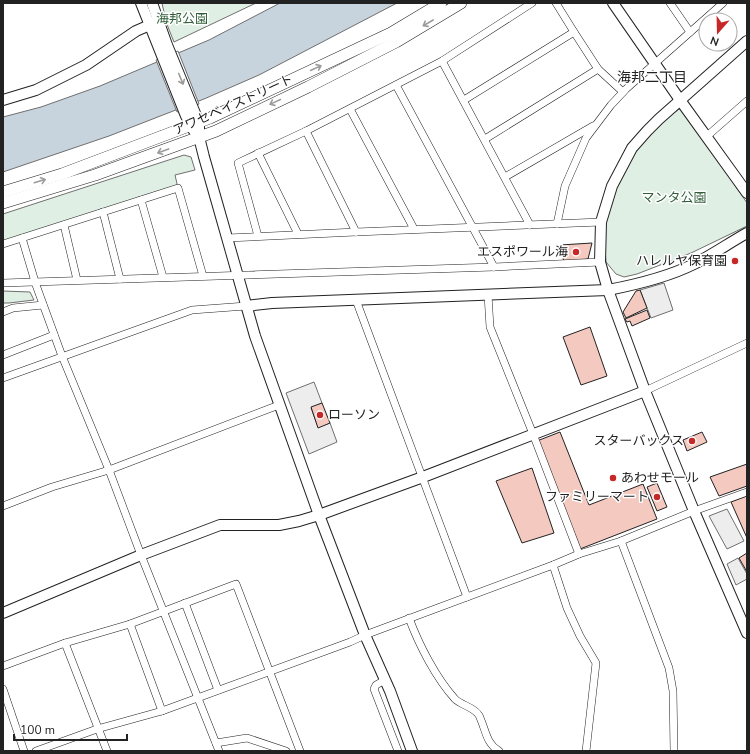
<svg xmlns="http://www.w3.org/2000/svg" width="750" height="754" viewBox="0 0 750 754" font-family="'Nunito Sans','Noto Sans JP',sans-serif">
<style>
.green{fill:#e0efe3;stroke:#6f6f6f}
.parking{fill:#ededed;stroke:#6f6f6f}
.water{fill:#c7d3dd;stroke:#6f6f6f}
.pier{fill:#fff;stroke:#6f6f6f}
.building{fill:#f3c9c0;stroke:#222}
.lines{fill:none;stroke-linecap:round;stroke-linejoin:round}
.street-casing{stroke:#222;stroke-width:8}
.secondary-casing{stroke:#222;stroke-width:12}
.primary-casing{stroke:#222;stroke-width:12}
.street{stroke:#fff;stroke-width:7}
.secondary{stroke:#fff;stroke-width:10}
.primary{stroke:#fff;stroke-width:11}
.oneway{stroke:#9c9c9c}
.poi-dot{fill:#c62828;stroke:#fff;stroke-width:1.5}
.labels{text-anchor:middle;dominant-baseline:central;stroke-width:3;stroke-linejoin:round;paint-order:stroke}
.park-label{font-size:13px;fill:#2f5e38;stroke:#fff}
.street-label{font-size:13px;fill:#222;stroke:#fff}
.poi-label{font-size:13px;fill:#222;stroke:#fff;text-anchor:end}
.neighbourhood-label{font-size:14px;fill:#222;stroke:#fff}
</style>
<rect width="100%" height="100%" fill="#fff"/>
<g class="green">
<polygon points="162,3 256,3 174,42 166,22"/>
<polygon points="682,107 747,203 747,226 691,253 637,274 624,277 616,274 606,262 604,235 605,221 614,187 635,148 668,117"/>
<polygon points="184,155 191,157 195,170 175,175 178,188 3,242 3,214"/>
<polygon points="3,291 30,292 34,300 9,303 3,303"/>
</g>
<g class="parking">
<polygon points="664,283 673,310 651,318 640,290"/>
<polygon points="314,382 322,403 311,408 318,427 330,423 337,442 309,454 286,393"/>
<polygon points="727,509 744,541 727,549 709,516"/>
<polygon points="738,558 747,574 747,579 736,585 727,564"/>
</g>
<polygon class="water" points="280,3 397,3 259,75 204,99 109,136 3,172 3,117 41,107 100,86 209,40"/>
<polygon class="pier" points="178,51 199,104 177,112 156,60"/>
<g class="building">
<polygon points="592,243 588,259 564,262 560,245"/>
<polygon points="640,290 647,308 626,318 623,312 636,291"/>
<polygon points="647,310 650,318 632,326 630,321 627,322 625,319"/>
<polygon points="590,327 607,376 581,385 563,337"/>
<polygon points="322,403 330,423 318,428 311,407"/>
<polygon points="560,432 589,505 643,484 657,519 580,549 537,441"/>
<polygon points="702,432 707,442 687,451 683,440"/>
<polygon points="747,464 747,486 719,496 710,477"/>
<polygon points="532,468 554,533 522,543 496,481"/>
<polygon points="657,483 667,507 657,511 647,487"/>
<polygon points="747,496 747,538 731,502"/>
<polygon points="747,553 747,572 739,558"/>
</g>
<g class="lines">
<defs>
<g id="street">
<polyline points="556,3 574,32 598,69 623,92"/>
<polyline points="670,3 690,32"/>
<polyline points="442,61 530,225"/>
<polyline points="396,85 494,267"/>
<polyline points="464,100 574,32"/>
<polyline points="350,109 414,229"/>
<polyline points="306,131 356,232"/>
<polyline points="706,137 747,101"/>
<polyline points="485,139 598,69"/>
<polyline points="258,153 298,234"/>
<polyline points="505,177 593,126"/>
<polyline points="141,200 163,277"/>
<polyline points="103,212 120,279"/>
<polyline points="557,224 565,186 586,138 611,105 626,89 723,3"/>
<polyline points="64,225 77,280"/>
<polyline points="258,236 238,163 306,131 442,61 532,3"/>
<polyline points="22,238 36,285 62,356 109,470 141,555 219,751"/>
<polyline points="227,238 356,232 601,222"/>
<polyline points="3,244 178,188 203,276"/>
<polyline points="3,283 494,267 600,262"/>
<polyline points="488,295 490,327 533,434 579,554"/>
<polyline points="356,300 467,597"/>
<polyline points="3,312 13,308 43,305"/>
<polyline points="3,355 54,335"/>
<polyline points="3,378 192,310 246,306"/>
<polyline points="645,391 747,343"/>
<polyline points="3,506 52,487 109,470 279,405"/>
<polyline points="621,541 669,668 673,691 674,751"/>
<polyline points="553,565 567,608 580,636 596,663 586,751"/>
<polyline points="185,603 218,690"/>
<path d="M409,618C419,645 436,678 455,699C461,705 473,707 478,714C480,716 480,718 481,720C486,732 487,744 499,751"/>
<polyline points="130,624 162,711"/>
<polyline points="65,643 107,751"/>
<polyline points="3,666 65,643 130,624 236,584 300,751"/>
<polyline points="385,680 376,685 374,689 398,751"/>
<polyline points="3,689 24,751"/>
<polyline points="216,743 247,738 286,751"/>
<polyline points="36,751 97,729 162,711 350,642 365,635 553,565 579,554 621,541 694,511 747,492"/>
</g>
<g id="secondary">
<polyline points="141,3 186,116 194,131"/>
<polyline points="152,3 167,45 199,123 199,137 204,157 255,336 319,515 365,635 390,691 412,751"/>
<polyline points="613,3 680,100 747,193"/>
<polyline points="747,41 659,119 647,131 632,148 612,186 601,222 600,262 608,290 645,391 694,511 747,633"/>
<polyline points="3,100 36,90 86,65 136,31 159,21"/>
<path d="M246,306L272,303L608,290C634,285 670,276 694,264C712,255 729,243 747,233"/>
<polyline points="3,613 141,555 220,525 279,525 299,521 319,515 423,477 645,391"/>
</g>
<g id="primary">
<polyline points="3,192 62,174 210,118 391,33 441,3"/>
<polyline points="3,203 95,175 216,131 308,87 396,42 461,3"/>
</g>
</defs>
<use href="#street" class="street-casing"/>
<use href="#secondary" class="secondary-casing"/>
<use href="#primary" class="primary-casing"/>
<use href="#street" class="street"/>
<use href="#secondary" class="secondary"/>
<use href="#primary" class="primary"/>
</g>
<defs><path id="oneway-shaft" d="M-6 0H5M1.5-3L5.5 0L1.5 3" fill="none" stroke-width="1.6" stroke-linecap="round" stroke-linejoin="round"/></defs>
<g class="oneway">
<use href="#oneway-shaft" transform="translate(428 23) rotate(150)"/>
<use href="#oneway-shaft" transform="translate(316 68) rotate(-25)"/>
<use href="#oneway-shaft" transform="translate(181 79) rotate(68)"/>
<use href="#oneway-shaft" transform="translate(275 102) rotate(155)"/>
<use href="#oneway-shaft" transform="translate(163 151) rotate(160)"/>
<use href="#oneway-shaft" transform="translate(40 181) rotate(-17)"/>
</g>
<g class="poi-dot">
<circle cx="576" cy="252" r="4"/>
<circle cx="735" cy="261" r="4"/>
<circle cx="320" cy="415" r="4"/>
<circle cx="692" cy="441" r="4"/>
<circle cx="613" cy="478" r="4"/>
<circle cx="657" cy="497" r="4"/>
</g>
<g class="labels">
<g class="park-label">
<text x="182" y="19">海邦公園</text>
<text x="674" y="198">マンタ公園</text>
</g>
<g class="street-label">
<text transform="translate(233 105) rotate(-24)">アワセベイストリート</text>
</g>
<g class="poi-label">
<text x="568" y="252">エスポワール海</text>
<text x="727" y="261">ハレルヤ保育園</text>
<text x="328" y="415" text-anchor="start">ローソン</text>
<text x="684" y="441">スターバックス</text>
<text x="621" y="478" text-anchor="start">あわせモール</text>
<text x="649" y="497">ファミリーマート</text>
</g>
<g class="neighbourhood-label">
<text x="652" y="77">海邦二丁目</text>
</g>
</g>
<rect width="750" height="754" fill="none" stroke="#222222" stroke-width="8"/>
<g transform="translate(718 32) rotate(200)"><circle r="19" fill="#ffffff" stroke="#a7a7a7"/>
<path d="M0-3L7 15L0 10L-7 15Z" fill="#c62828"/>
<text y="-6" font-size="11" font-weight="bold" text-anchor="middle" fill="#222222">N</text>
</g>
<path d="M14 734v6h113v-6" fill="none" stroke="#222222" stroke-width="2"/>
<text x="20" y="734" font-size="12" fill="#222222" stroke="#ffffff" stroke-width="3" paint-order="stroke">100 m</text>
</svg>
